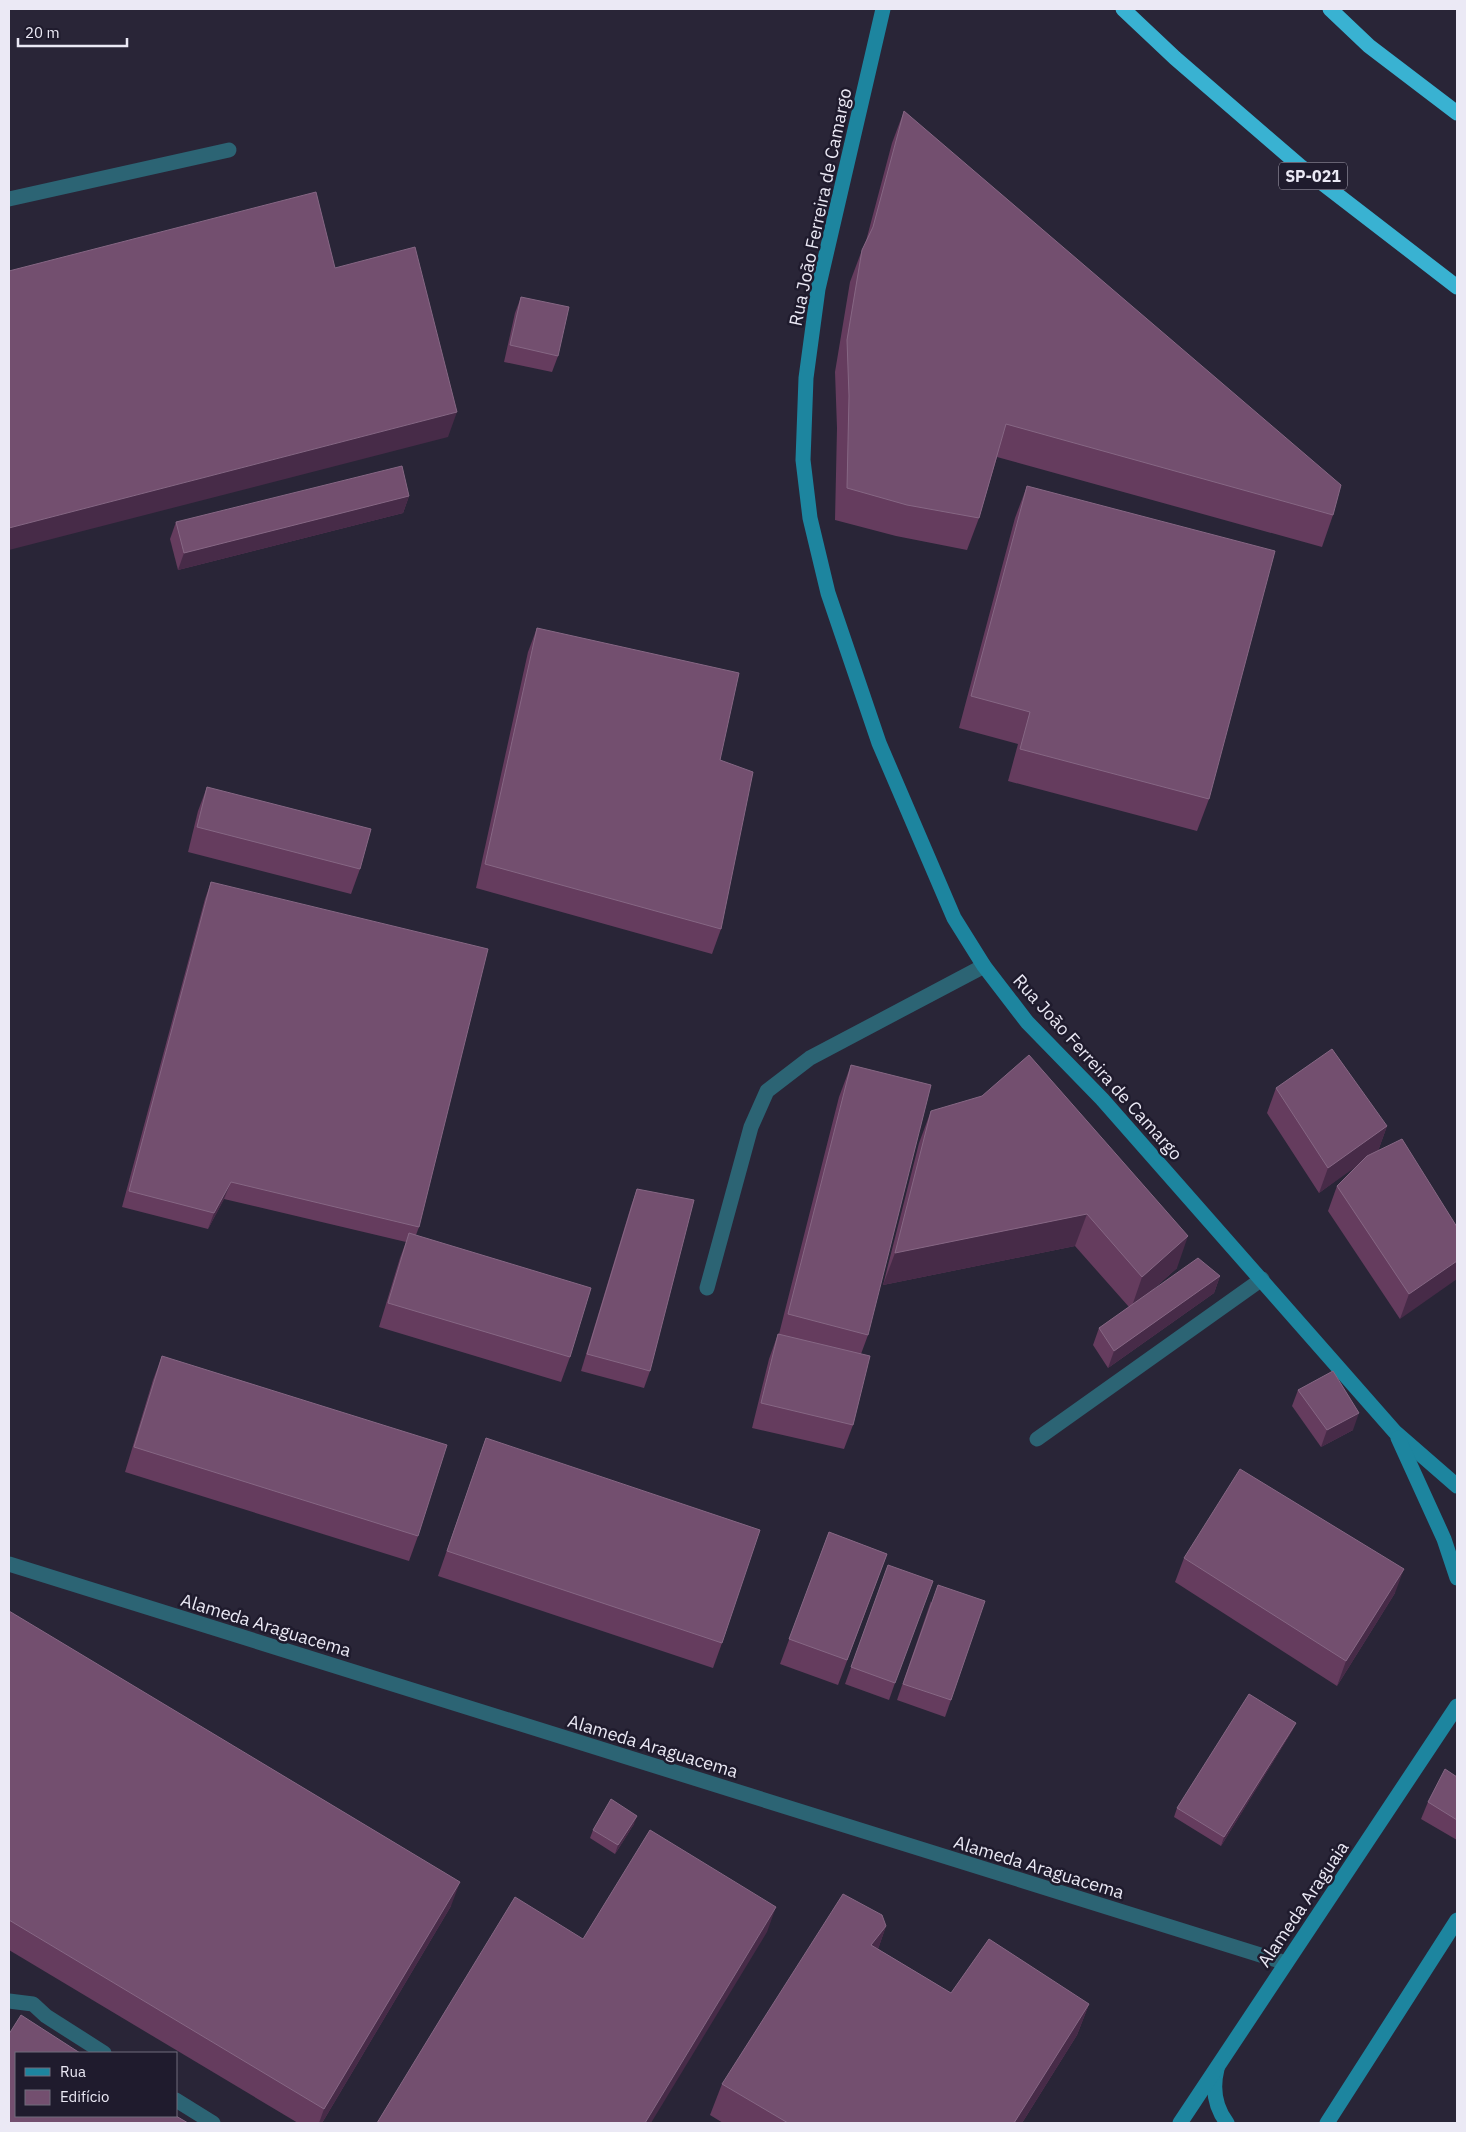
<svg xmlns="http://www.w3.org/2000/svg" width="1466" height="2132" viewBox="0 0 1466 2132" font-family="'IBM Plex Sans',sans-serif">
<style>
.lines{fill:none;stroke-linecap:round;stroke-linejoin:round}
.lane{stroke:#2c6474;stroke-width:15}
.street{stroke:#2c6474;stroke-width:15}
.secondary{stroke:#1d859f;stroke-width:15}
.highway{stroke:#39b2d2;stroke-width:15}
.wall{fill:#653c5e}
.shaded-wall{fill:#472b48}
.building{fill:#734f6f;stroke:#866784}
.labels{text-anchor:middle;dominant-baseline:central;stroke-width:5;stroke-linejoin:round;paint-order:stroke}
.shield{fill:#1f1b2d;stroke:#aeabb9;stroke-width:1}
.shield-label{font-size:16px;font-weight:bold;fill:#ebe9f5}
.street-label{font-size:18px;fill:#ebe9f5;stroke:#1f1b2d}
</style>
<rect width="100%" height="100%" fill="#292537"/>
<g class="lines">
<g class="lane">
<polyline points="9,199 229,150"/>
<polyline points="707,1288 751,1127 767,1091 810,1058 984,966"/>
<polyline points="1037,1439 1262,1279"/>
<polyline points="9,2001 33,2004 46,2016 104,2053"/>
<polyline points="176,2100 213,2123"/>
</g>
<polyline class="street" points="9,1564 1286,1963"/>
<g class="secondary">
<polyline points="883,9 818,289 806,378 803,460 810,518 828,593 879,743 954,918 984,966 1027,1022 1102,1099 1395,1432 1457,1486"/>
<polyline points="1398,1438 1444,1539 1457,1578"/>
<path d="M1217,2069C1212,2089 1215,2107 1227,2123"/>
<polyline points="1180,2123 1457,1706"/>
<polyline points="1327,2123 1457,1920"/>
</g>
<g class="highway">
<polyline points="1123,9 1175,58 1300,166 1457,287"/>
<polyline points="1330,9 1369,46 1457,113"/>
</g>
</g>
<g class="wall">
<polygon points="904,111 1333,515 1322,547 997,457 979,518 967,550 896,536 835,520 837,428 835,372 850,282 862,250 866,241 892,143"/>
<polygon points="521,297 558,356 552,372 504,362 515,313"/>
<polygon points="1027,486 1209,799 1197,831 1008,781 1018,744 959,728 1015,518"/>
<polygon points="409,496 403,513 178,570 170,539 176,522"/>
<polygon points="537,628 721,929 712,954 476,888 528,652"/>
<polygon points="207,787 360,869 351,894 188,852 198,811"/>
<polygon points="211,882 419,1227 416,1235 570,1357 561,1382 379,1327 400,1258 406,1242 224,1199 208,1229 122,1207 205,899"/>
<polygon points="851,1065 868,1335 861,1354 853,1425 844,1449 752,1428 769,1359 778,1334 779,1334 839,1097"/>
<polygon points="1276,1088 1387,1126 1378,1151 1457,1227 1400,1319 1328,1211 1337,1186 1358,1164 1319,1193 1267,1113"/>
<polygon points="931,1111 1177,1268 1149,1293 1220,1276 1214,1293 1108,1368 1093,1345 1099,1328 1129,1307 1075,1246 883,1285 919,1143"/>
<polygon points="637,1189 650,1371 644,1388 581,1371 631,1206"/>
<polygon points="162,1356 418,1536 409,1561 125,1472 153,1380"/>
<polygon points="1298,1390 1353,1430 1321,1447 1292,1406"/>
<polygon points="486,1438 722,1643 713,1668 438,1576"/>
<polygon points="829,1532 887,1554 838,1685 780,1664"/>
<polygon points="1184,1558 1395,1593 1337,1686 1175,1582"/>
<polygon points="888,1565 895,1683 889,1700 845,1684"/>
<polygon points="931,1601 951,1700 945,1717 897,1700"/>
<polygon points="9,1611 451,1906 322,2123 298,2123 9,1950"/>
<polygon points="1296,1723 1292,1731 1221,1846 1174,1817 1177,1808"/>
<polygon points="1457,1777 1457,1840 1421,1819 1428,1802"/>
<polygon points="634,1824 615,1854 590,1838 593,1830"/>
<polygon points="886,1926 878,1949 951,1993 1089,2004 1077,2035 1022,2123 723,2123 710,2115 722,2084"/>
</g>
<g class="shaded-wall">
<polygon points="457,412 448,437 9,550 9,528"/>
<polygon points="409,496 403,513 178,570 184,553"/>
<polygon points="1387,1126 1378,1151 1319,1193 1328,1168"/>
<polygon points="231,1182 224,1199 208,1229 214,1213"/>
<polygon points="1087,1214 1075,1246 883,1285 895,1253"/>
<polygon points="1188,1236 1177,1268 1131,1309 1142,1277"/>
<polygon points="1457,1261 1457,1279 1400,1319 1409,1294"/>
<polygon points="1220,1276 1214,1293 1108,1368 1114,1351"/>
<polygon points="1359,1413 1353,1430 1321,1447 1327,1430"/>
<polygon points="1404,1569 1395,1593 1337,1686 1346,1661"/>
<polygon points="1296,1723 1292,1731 1221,1846 1224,1837"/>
<polygon points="637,1816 634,1824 615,1854 618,1845"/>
<polygon points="460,1882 451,1906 322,2123 319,2123 324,2109"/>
<polygon points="776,1907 767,1932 651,2123 645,2123"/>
<polygon points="886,1926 875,1958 871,1945"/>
<polygon points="1089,2004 1077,2035 1022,2123 1014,2123"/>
</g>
<g class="building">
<polygon points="904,111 1341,485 1333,515 1006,424 979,518 907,505 847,488 849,396 847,340 862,250 873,227"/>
<polygon points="316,192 335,268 415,247 457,412 9,528 9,271"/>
<polygon points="521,297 569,307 558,356 510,345"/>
<polygon points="402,466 409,496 184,553 176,522"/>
<polygon points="1027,486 1275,551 1209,799 1020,749 1030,712 971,696"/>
<polygon points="537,628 739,673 720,760 753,772 721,929 485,864"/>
<polygon points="207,787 371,829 360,869 197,827"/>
<polygon points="211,882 488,949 419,1227 231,1182 214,1213 129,1191"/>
<polygon points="1332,1049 1387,1126 1328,1168 1276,1088"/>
<polygon points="1029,1055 1188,1236 1142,1277 1087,1214 895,1253 931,1111 982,1096"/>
<polygon points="851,1065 931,1085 868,1335 788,1314"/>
<polygon points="1402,1139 1457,1227 1457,1261 1409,1294 1337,1186 1367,1156"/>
<polygon points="637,1189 694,1200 650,1371 587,1354"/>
<polygon points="409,1233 591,1288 570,1357 388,1303"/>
<polygon points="1198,1258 1220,1276 1114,1351 1099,1328"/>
<polygon points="778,1334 870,1356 853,1425 761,1403"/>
<polygon points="162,1356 447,1445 418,1536 134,1447"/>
<polygon points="1333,1371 1359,1413 1327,1430 1298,1390"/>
<polygon points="486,1438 760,1530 722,1643 447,1551"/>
<polygon points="1240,1469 1404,1569 1346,1661 1184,1558"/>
<polygon points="829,1532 887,1554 847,1660 789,1639"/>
<polygon points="888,1565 933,1581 895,1683 851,1667"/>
<polygon points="938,1585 985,1601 951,1700 903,1684"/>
<polygon points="9,1611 460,1882 324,2109 9,1920"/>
<polygon points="1249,1694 1296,1723 1224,1837 1177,1808"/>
<polygon points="1445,1769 1457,1777 1457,1820 1428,1802"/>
<polygon points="611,1799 637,1816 618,1845 593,1830"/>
<polygon points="650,1830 776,1907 645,2123 377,2123 515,1897 583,1939"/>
<polygon points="843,1894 882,1915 886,1926 871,1945 951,1993 989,1939 1089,2004 1014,2123 788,2123 722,2084"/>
<polygon points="21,2015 80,2053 16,2053 16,2116 176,2116 188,2123 9,2123 9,2034"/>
</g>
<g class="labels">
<rect class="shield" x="1279" y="162.5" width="68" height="27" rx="4"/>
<g class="shield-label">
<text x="1313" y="176">SP-021</text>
</g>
<g class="street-label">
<text transform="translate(820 207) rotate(-78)">Rua João Ferreira de Camargo</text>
<text transform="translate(1098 1067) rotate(48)">Rua João Ferreira de Camargo</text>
<text transform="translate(266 1625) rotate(17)">Alameda Araguacema</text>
<text transform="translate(653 1746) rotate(17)">Alameda Araguacema</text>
<text transform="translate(1039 1867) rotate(17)">Alameda Araguacema</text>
<text transform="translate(1303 1904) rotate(-56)">Alameda Araguaia</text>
</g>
</g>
<rect width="1466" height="2132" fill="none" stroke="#ebe9f5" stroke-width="20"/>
<rect x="15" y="2052" width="162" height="65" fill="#1f1b2d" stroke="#716d7d"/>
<rect x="25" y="2068" width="25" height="8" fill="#1d859f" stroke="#716d7d"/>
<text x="60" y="2077" font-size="15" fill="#ebe9f5">Rua</text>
<rect x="25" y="2090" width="25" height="15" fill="#734f6f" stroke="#716d7d"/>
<text x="60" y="2102" font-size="15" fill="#ebe9f5">Edifício</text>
<path d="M18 38v8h109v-8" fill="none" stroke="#ebe9f5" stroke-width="2.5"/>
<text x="25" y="38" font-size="15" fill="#ebe9f5" stroke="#1f1b2d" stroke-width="4" paint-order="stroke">20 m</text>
</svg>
